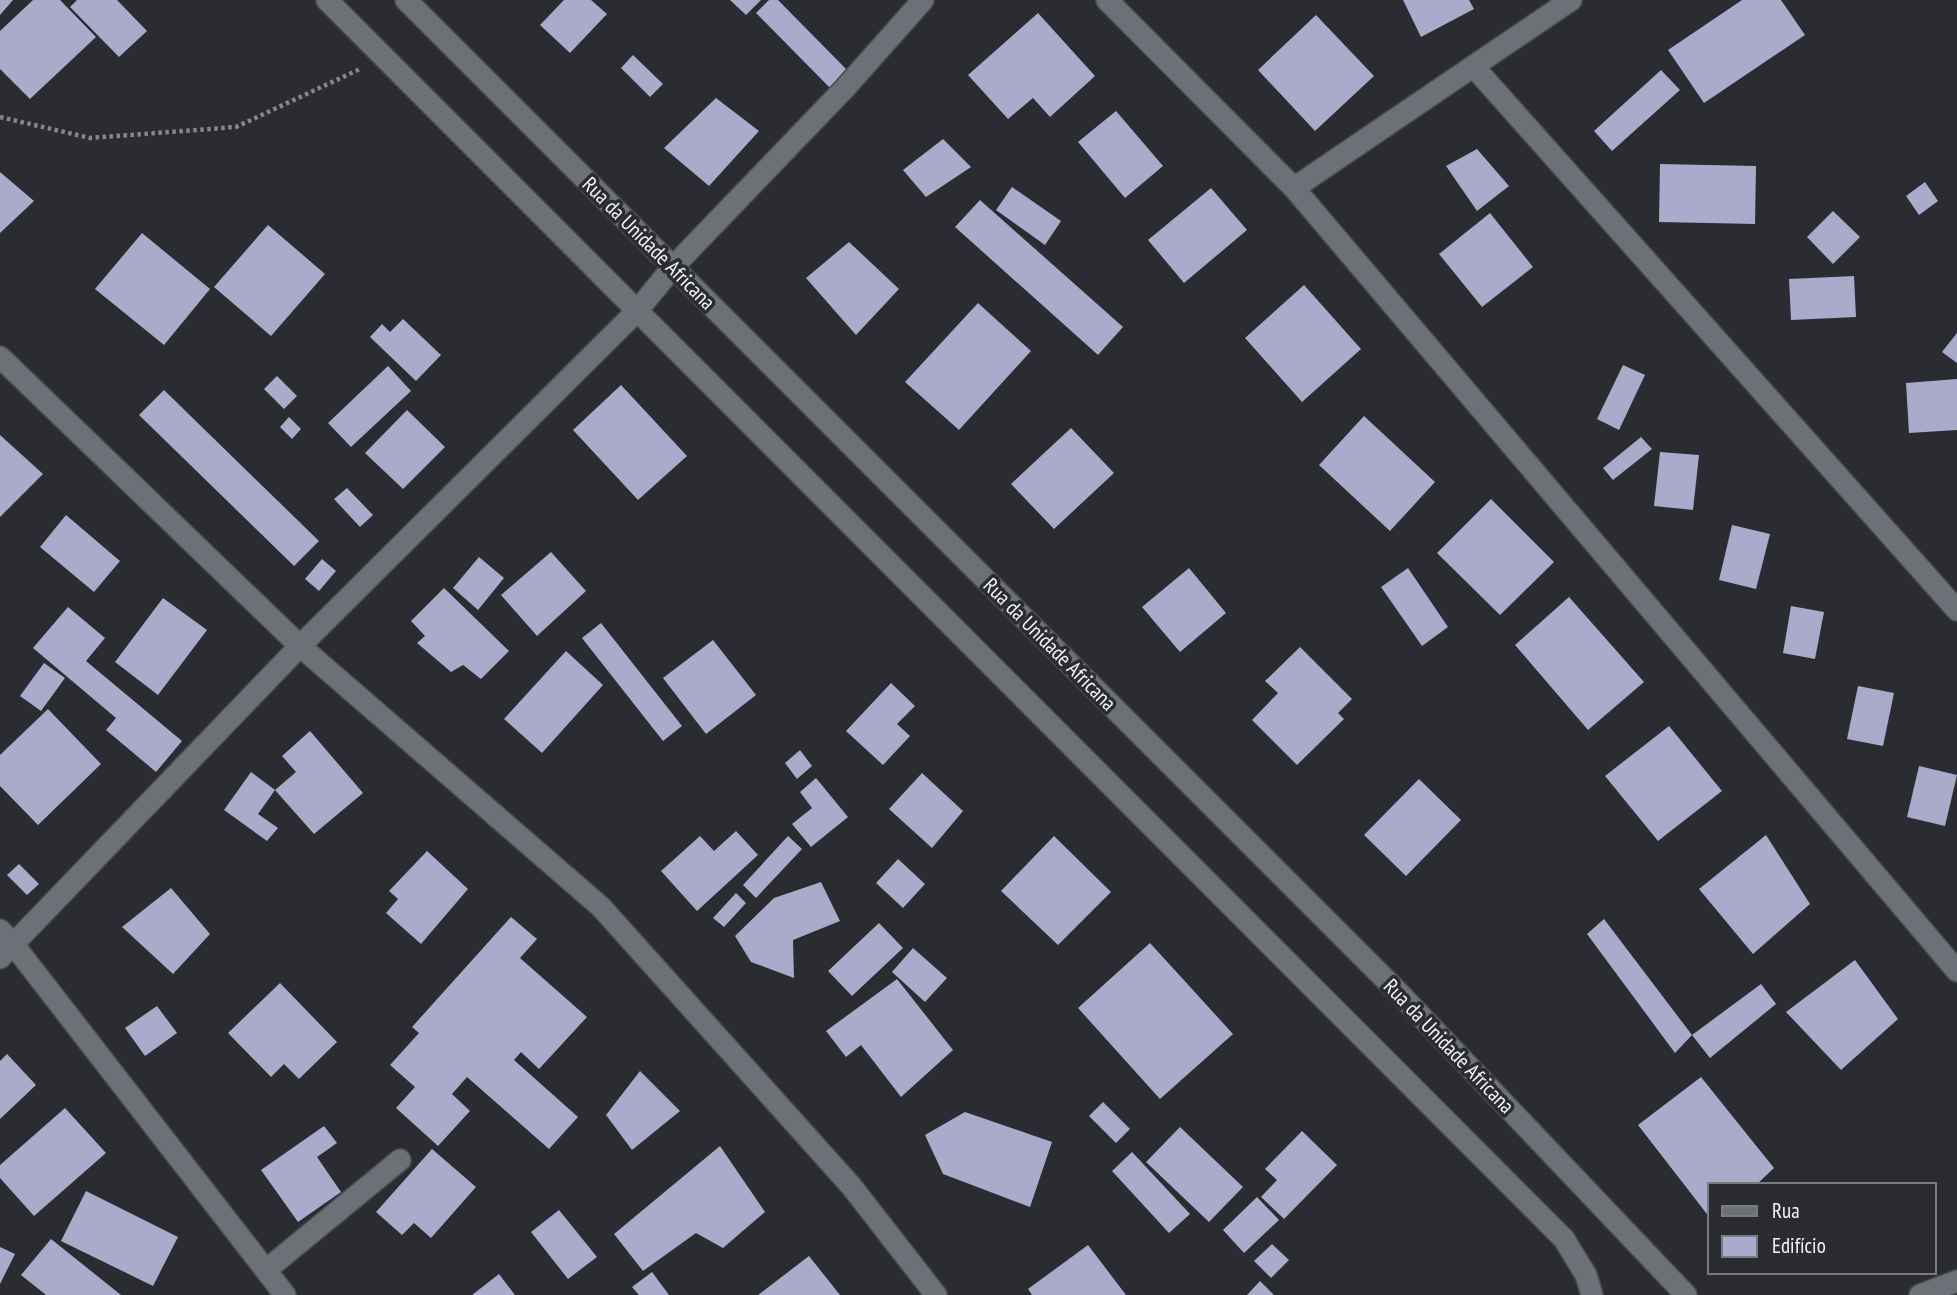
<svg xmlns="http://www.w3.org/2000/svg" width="1957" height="1295" viewBox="0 0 1957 1295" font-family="'PT Sans Narrow',sans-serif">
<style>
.building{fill:#aaaacb}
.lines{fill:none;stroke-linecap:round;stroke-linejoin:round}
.minor-casing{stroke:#484b4f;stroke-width:24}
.path{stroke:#86878c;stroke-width:4.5;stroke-dasharray:3.5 3.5;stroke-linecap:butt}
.minor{stroke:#6d7076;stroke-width:21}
.labels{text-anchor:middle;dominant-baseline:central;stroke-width:7;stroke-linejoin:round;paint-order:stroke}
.street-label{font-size:21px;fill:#f3f4f8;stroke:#2a2c31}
</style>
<rect width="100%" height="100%" fill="#2a2c31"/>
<g class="building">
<polygon points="0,0 13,0 0,15"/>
<polygon points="33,0 60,0 96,37 30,99 0,69 0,31"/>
<polygon points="77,0 117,0 147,31 119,57 70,7"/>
<polygon points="564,0 591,0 607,14 570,53 540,25"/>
<polygon points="730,0 761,0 746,15"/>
<polygon points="769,0 778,0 850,73 832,90 756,13"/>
<polygon points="1403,0 1469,0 1474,9 1421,37"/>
<polygon points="1742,0 1781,0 1805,35 1704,103 1668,50"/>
<polygon points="1038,13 1095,76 1050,117 1033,98 1008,119 968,75"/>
<polygon points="1316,15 1374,76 1315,131 1258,70"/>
<polygon points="633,55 663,84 650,97 621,68"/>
<polygon points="1661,70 1680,90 1612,151 1594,131"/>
<polygon points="716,98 759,131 709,186 664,148"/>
<polygon points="1116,111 1163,166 1125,198 1078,142"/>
<polygon points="943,139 971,167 926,197 903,170"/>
<polygon points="1477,149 1509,186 1477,211 1446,166"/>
<polygon points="1660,164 1756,166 1755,224 1659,222"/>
<polygon points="0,172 34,201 0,233"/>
<polygon points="1925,182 1938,201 1919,215 1906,196"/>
<polygon points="1012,187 1061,221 1045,245 996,210"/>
<polygon points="1211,188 1247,230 1184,283 1148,240"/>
<polygon points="980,200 1123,327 1098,355 955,227"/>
<polygon points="1833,211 1860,237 1833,264 1807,237"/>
<polygon points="1490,213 1533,267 1482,307 1439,254"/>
<polygon points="268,225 325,274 271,336 214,287"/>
<polygon points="142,233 210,289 164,345 95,289"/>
<polygon points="849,242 899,289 856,335 806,278"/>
<polygon points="1854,276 1856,317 1791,320 1789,279"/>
<polygon points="1304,285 1361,349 1302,402 1245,338"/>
<polygon points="978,303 1031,351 959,430 905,382"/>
<polygon points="403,319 441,355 416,381 370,337 382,324 390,332"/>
<polygon points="1957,333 1957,363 1942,352"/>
<polygon points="1623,365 1645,375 1619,430 1597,419"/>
<polygon points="388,366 411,391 351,447 328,423"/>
<polygon points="277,376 297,396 284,409 264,389"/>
<polygon points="1957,379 1957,430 1909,433 1906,383"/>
<polygon points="621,385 687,456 638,500 573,430"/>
<polygon points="164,390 319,541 294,566 139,415"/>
<polygon points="407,410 445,447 403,489 365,453"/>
<polygon points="1364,416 1435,482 1390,531 1319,465"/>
<polygon points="289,417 301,429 292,439 280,427"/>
<polygon points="1071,428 1114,473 1054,529 1011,484"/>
<polygon points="0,435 43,474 0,517"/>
<polygon points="1641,437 1652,449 1613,480 1603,468"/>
<polygon points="1660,452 1699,455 1693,510 1654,506"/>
<polygon points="347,488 373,515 360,527 334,499"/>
<polygon points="1491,499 1554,562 1500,615 1437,553"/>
<polygon points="66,515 120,561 94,592 40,547"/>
<polygon points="1732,525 1770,534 1756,589 1719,580"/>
<polygon points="551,552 586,591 537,636 501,595"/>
<polygon points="479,557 504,578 478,610 453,588"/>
<polygon points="322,559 336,571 319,591 305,579"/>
<polygon points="1189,568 1226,613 1180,652 1142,607"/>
<polygon points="1408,568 1448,627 1422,646 1381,587"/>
<polygon points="444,588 509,651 481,679 463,665 451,672 417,643 425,636 411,621"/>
<polygon points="1569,597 1644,682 1588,730 1515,645"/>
<polygon points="163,598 207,630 158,695 115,662"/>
<polygon points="1791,606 1824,612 1815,659 1783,653"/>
<polygon points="68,607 105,638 86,661 182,741 156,772 106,730 116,718 33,648"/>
<polygon points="601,623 682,726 663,741 582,638"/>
<polygon points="713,640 756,695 706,734 663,678"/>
<polygon points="1300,647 1352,699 1338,713 1344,719 1297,765 1252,720 1278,693 1265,681"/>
<polygon points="566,651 603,685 542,753 504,719"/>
<polygon points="44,663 65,678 41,711 20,696"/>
<polygon points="891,683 915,706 897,724 910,736 883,765 846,731"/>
<polygon points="1858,686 1894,693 1883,746 1847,739"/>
<polygon points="48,709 101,764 38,825 0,786 0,755"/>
<polygon points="1669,726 1722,791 1658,841 1605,776"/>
<polygon points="310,731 363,793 314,834 275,790 258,814 278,828 267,841 224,810 251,772 275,790 296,772 282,756"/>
<polygon points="800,750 812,766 797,779 785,763"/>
<polygon points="1919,766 1957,775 1945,826 1907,817"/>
<polygon points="922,773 963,811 932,848 889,809"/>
<polygon points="816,778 848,817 811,847 792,824 812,808 800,792"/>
<polygon points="1419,779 1461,820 1406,876 1364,835"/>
<polygon points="736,831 758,855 697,911 661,871 700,836 714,851"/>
<polygon points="1766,835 1810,904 1753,954 1699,889"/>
<polygon points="788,836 802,849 756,898 743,885"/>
<polygon points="1054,836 1111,892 1058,945 1001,891"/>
<polygon points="427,851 468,889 421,944 386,913 398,899 389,891"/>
<polygon points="898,859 925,884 903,908 876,883"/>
<polygon points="19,864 39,884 27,895 7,875"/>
<polygon points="821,882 840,921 793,940 794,978 751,962 735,936 774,898"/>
<polygon points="171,888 210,934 173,974 122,927"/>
<polygon points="736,893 746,903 724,927 713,918"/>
<polygon points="511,917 537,939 520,958 587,1017 539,1069 521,1052 514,1060 578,1117 549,1149 467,1077 452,1094 470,1111 438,1146 396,1108 415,1087 390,1065 419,1033 412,1027"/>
<polygon points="1604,919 1692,1035 1675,1053 1587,934"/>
<polygon points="879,923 903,948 852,996 828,971"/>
<polygon points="1150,943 1233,1034 1160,1099 1078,1008"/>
<polygon points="913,948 947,978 925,1002 892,972"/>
<polygon points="1855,960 1898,1019 1841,1070 1786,1012"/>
<polygon points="897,979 953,1050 901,1097 861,1045 846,1057 826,1031"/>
<polygon points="280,983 337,1042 299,1079 284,1064 271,1077 228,1033"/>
<polygon points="1761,984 1776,1004 1710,1058 1692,1035"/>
<polygon points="157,1006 177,1033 145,1056 125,1028"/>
<polygon points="7,1054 36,1085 0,1119 0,1061"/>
<polygon points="640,1071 680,1111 632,1150 606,1115"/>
<polygon points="1701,1077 1774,1168 1756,1185 1710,1185 1710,1218 1638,1125"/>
<polygon points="1103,1102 1130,1129 1116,1143 1089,1116"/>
<polygon points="65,1108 106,1153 34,1216 0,1178 0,1165"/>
<polygon points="965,1112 1052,1142 1030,1207 943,1174 925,1135"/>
<polygon points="324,1126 337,1143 317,1157 341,1192 298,1222 261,1170"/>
<polygon points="1180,1127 1243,1187 1209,1222 1146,1162"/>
<polygon points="1302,1131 1337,1165 1284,1219 1261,1197 1277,1180 1265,1169"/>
<polygon points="720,1146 765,1212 723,1248 696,1233 643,1271 614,1234"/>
<polygon points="432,1149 476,1187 431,1238 414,1223 402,1235 376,1212"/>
<polygon points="1132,1152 1190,1214 1169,1233 1112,1171"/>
<polygon points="86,1191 178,1237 153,1286 61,1241"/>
<polygon points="1257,1197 1279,1220 1244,1253 1223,1230"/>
<polygon points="559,1210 597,1257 568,1279 531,1232"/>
<polygon points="51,1239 121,1295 46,1295 21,1275"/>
<polygon points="1272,1244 1289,1260 1271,1278 1254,1261"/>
<polygon points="1088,1245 1126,1295 1032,1295 1028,1289"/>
<polygon points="0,1247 15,1254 0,1284"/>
<polygon points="809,1256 840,1295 758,1295"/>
<polygon points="652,1272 669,1295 639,1295 632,1287"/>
<polygon points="499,1274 515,1295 472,1295"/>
<polygon points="1260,1281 1274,1295 1247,1295"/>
</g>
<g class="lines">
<defs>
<g id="minor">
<polyline points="327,0 1564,1239 1586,1275 1592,1295"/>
<polyline points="406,0 1400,994 1686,1295"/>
<polyline points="1107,0 1294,188 1957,971"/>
<polyline points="1474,67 1957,610"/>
<polyline points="1294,188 1571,0"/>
<polyline points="0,357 300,646 601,907 852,1187 936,1295"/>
<polyline points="0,930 13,944 285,1295"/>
<polyline points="0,958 300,646 637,311 673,267 845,88 923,0"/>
<polyline points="266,1270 400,1160"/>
<polyline points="1920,1295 1957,1281"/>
</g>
</defs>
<use href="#minor" class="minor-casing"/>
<polyline class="path" points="0,117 90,138 236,127 360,69"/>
<use href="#minor" class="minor"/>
</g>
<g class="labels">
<g class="street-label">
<text transform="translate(649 243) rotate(45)">Rua da Unidade Africana</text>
<text transform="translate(1050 644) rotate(45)">Rua da Unidade Africana</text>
<text transform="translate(1449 1046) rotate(46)">Rua da Unidade Africana</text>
</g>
</g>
<rect x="1708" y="1183" width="228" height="91" fill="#2a2c31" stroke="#7a7c81" stroke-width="2"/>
<rect x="1722" y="1206" width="35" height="10" fill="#6d7076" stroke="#7a7c81" stroke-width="2"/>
<text x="1772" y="1218" font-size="21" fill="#f3f4f8">Rua</text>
<rect x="1722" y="1236" width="35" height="21" fill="#aaaacb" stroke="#7a7c81" stroke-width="2"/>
<text x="1772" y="1253" font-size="21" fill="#f3f4f8">Edifício</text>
</svg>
